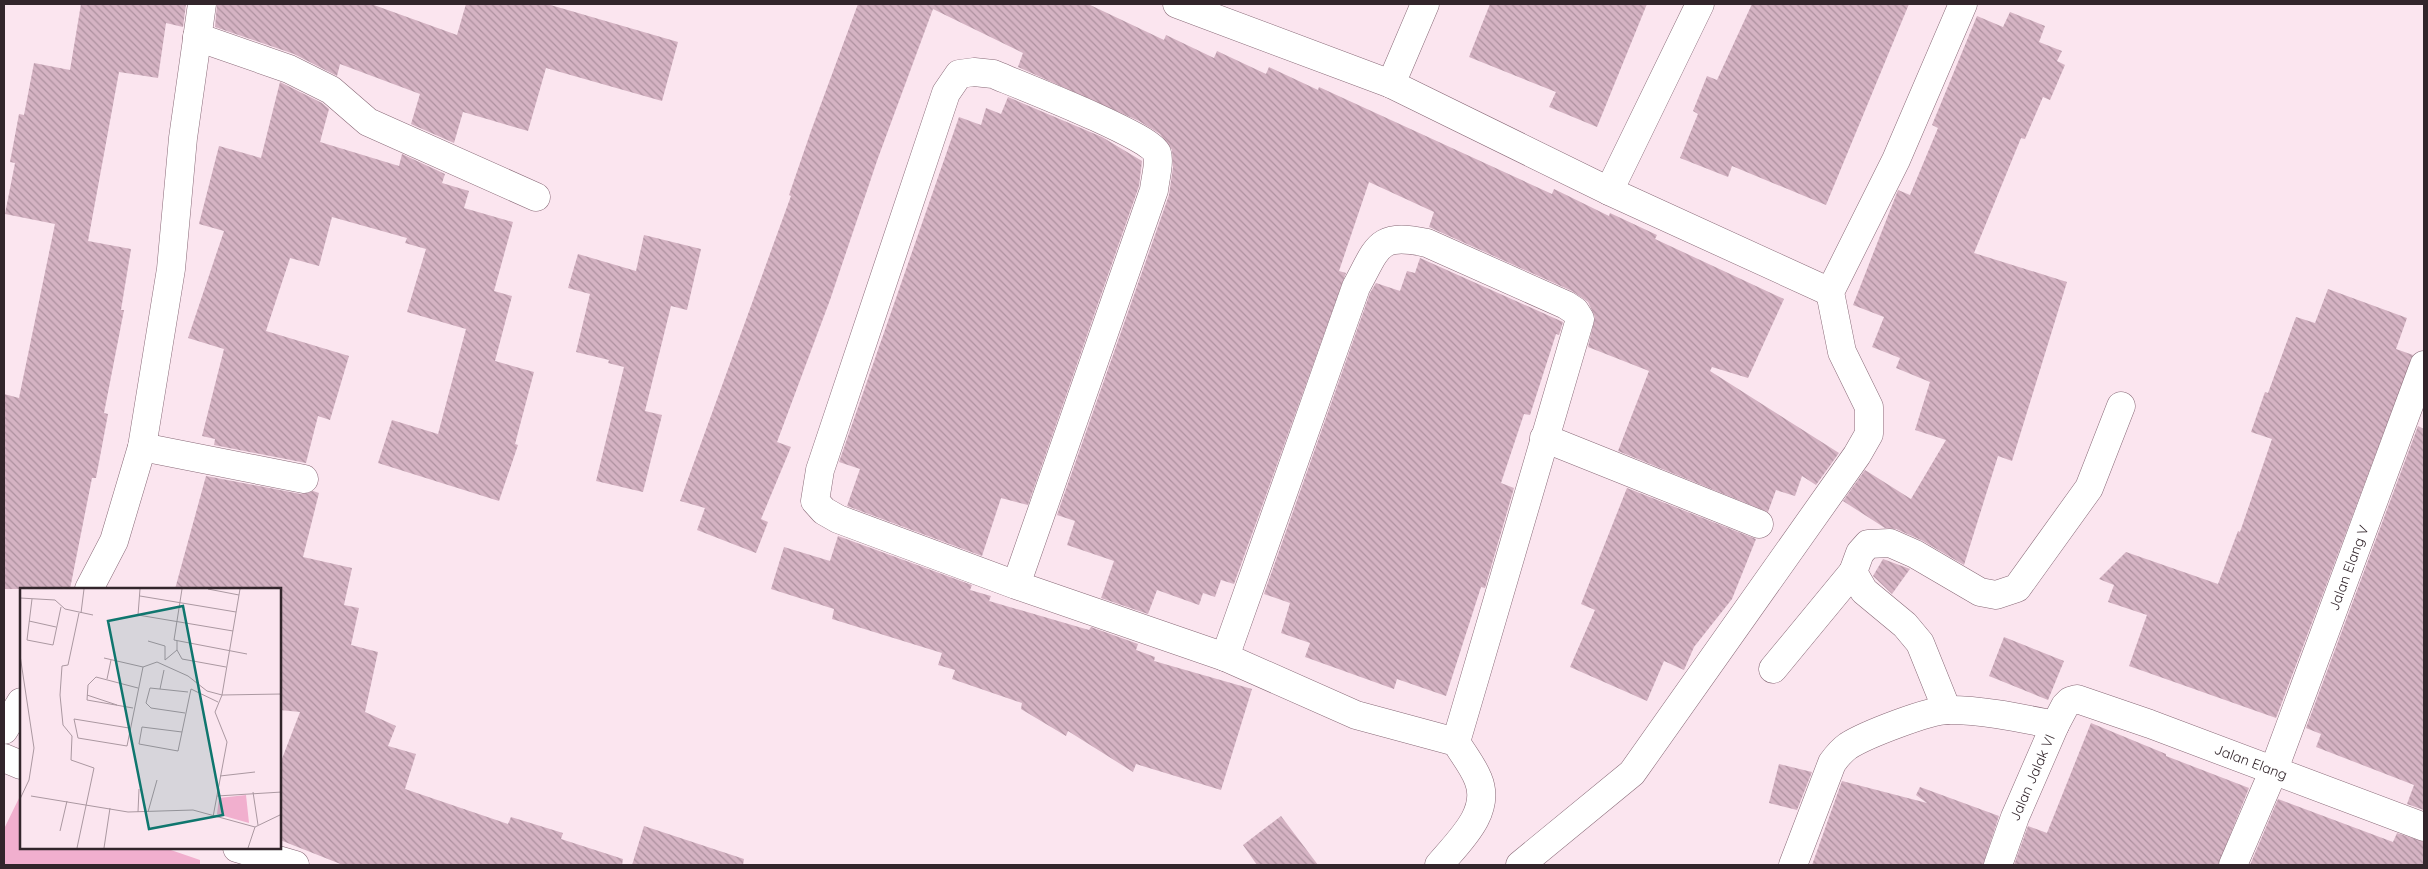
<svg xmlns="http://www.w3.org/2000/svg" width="2428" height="869" viewBox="0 0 2428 869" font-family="Quicksand,sans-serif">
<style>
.grass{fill:#f1afce}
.building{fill:url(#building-back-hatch)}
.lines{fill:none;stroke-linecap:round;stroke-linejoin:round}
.minor-casing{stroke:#886977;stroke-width:29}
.minor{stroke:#fff;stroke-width:28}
.labels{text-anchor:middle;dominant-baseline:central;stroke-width:4;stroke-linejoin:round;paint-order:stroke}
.street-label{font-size:14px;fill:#32252b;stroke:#fef7fa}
.inset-road{fill:none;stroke:#ab98a1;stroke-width:1}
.view{fill:#0f766e;fill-opacity:0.15;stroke:#0f766e;stroke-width:2.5}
.inset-edge{fill:none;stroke:#32252b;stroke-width:2.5}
</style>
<defs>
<pattern id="building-back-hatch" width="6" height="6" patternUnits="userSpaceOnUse" patternTransform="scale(1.25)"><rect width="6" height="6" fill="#d5b3c3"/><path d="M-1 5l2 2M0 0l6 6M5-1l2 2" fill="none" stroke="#ad919f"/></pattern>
</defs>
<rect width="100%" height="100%" fill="#fbe5ef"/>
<polygon class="grass" points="20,796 21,848 165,848 200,860 200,865 4,865 4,829"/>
<g class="building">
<polygon points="81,4 186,4 183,27 166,23 158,78 119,72 88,241 131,249 121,310 124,310 104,413 108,414 96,478 92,478 70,589 4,589 4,394 19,398 55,224 5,214 15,163 10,162 19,114 24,115 34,63 70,70"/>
<polygon points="217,4 371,4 457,35 466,4 547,4 678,42 662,101 546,68 528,131 463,112 454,143 411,124 420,94 340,64 337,76 294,54 215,27"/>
<polygon points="858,4 1088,4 1164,40 1166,35 1214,58 1217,51 1266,74 1269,67 1318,90 1319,87 1552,194 1554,189 1609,216 1610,213 1657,235 1655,239 1784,299 1748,378 1712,367 1710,371 1839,453 1816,485 1802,476 1795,496 1776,490 1768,512 1618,451 1649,371 1588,347 1595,317 1588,302 1572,291 1429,227 1434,212 1369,182 1339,271 1346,273 1234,584 1221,580 1215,597 1203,593 1199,605 1157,590 1148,614 1101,598 1114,561 1067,545 1075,521 1057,515 1169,195 1173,167 1172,150 1160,134 1139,121 1018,67 1023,53 933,9 878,158 830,300 777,442 791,447 761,519 768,522 756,553 697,530 705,508 680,501 791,196 789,195 811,131"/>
<polygon points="1490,4 1647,4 1597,127 1549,107 1556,92 1469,57"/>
<polygon points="1752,4 1909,4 1826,205 1732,166 1728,177 1680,158 1698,114 1693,111 1707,76 1717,80"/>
<polygon points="2010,12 2045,26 2039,42 2062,51 2057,61 2065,65 2050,100 2043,97 2025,139 2021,138 1974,253 2067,282 2012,461 1998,456 1964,565 1921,540 1896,529 1885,528 1843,501 1865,470 1911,499 1946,440 1915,430 1930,382 1896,368 1900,358 1872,347 1884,317 1853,305 1898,190 1910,195 1938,128 1932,125 1977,16 2003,27"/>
<polygon points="280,82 322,103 329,109 320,142 399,166 402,154 445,174 442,183 469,191 464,208 513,222 494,291 512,296 495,361 534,372 515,444 518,445 499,501 378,463 392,420 438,434 466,329 407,312 426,249 405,243 407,238 332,217 319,266 290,258 266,331 349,356 330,420 318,416 306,463 214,445 215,439 202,436 224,349 188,338 224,231 199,224 219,146 261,158"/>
<polygon points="1008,97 1102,137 1142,161 1139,186 1028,505 1001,498 982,556 847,506 860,469 839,462 959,117 981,125 986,108 1001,114"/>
<polygon points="644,235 701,249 687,310 671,306 645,411 662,415 643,492 596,481 624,367 608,363 609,360 576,352 590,294 568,288 578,254 636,271"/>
<polygon points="1420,258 1563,322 1559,335 1556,334 1530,415 1524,414 1501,483 1514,488 1485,588 1481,587 1446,696 1397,679 1394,689 1305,657 1310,643 1281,633 1290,603 1264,594 1370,293 1376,283 1400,291 1407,271 1415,273"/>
<polygon points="2328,289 2407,318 2396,349 2413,355 2276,718 2129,666 2147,615 2108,602 2114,585 2099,579 2126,552 2218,584 2238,531 2240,532 2272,439 2251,432 2265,392 2268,393 2296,317 2315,323"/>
<polygon points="2418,426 2424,429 2424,810 2407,804 2414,785 2316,747 2321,734 2306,728"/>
<polygon points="206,476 301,494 313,491 319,493 303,557 352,568 344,605 359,608 351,645 378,652 365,712 396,726 388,746 416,754 405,789 508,824 511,817 563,833 561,839 623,859 622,865 343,865 280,840 280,764 300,712 280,710 280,589 175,589"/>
<polygon points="1627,488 1756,539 1732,599 1694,647 1684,670 1664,661 1647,701 1570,667 1595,610 1581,604"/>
<polygon points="838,536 972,585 970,590 991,596 989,601 1089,630 1091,627 1138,644 1136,650 1155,657 1154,661 1252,689 1221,790 1136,764 1133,772 1068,731 1066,736 1021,709 1022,703 952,679 955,670 938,665 942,653 832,619 834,609 771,589 784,547 830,561"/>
<polygon points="1883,559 1910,569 1892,594 1873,576"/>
<polygon points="2004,637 2064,661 2048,700 1989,676"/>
<polygon points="2091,723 2166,754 2166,756 2249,788 2218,865 2014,865 2028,826 2047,833"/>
<polygon points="1779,764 1812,772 1797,810 1769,803"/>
<polygon points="1842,781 1927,803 1916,795 1920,787 1999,816 1983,865 1812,865"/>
<polygon points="2278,799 2393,842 2397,833 2424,842 2424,865 2250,865"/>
<polygon points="1281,816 1318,865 1257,865 1243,845"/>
<polygon points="644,826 744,859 743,865 632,865"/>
</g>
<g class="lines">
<defs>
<g id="minor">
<polyline points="1177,4 1391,84 1609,191 1830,292"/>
<polyline points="197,37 289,69 331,90 368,122 536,197"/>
<polyline points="1391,84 1425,4"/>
<polyline points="1609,191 1700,4"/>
<polyline points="1544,438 1759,524"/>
<polyline points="142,447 304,479"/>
<path d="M1016,585L1154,190C1155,180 1160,162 1157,153C1151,136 1017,84 993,74L974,72L959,74L946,93L820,470L815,501L824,511L838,519L1016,585L1225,657L1356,715L1456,742C1463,754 1473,766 1478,779C1492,812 1459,841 1439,865"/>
<polyline points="89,589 114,541 142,447 171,269 183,138 202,4"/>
<path d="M1225,657L1356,287C1378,247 1377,232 1427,243L1566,305L1575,311L1580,319L1456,742"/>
<polyline points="1773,669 1853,572"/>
<polyline points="1947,710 1920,643 1905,625 1864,591 1853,572 1860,553 1868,544 1890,543 1915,554 1980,592 1996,595 2017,588 2089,488 2121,406"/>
<polyline points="4,730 21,702"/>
<polyline points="4,758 21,765"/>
<polyline points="237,848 295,865"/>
<polyline points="1520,865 1632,773 1857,455 1869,434 1869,407 1842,352 1830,292 1896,160 1963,4"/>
<path d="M1793,865L1832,763C1837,756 1841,751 1848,746C1865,735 1929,710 1949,710C1984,710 2020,718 2055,725"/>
<path id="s1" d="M1998,865L2015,817L2055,725L2065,706L2070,701L2077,699L2150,724L2424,827"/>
<path id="s2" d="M2233,865L2273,772L2424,365"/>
</g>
</defs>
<use href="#minor" class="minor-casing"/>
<use href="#minor" class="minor"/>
</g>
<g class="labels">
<g class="street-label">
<text stroke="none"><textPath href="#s2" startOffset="319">Jalan Elang V</textPath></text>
<text stroke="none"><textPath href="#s1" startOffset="372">Jalan Elang</textPath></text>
<text stroke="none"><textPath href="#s1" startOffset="94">Jalan Jalak VI</textPath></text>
</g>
</g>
<g transform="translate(20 588)">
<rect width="261" height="261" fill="#fbe5ef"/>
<path d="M226,207L229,235L197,226L199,210Z" fill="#f1afce"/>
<path class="inset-road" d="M120,1L118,27L213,43M162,1L154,52L227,66M188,1L219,7M120,8L216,24M0,10L35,12L45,21L73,27M12,11L7,52L33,57L41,19M61,25L64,1M9,33L36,39M128,53L145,58V72L157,62M157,53V62L162,71L206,79M0,67L14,160L9,192L0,211M84,70L123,79L137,74L168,88L187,103L202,107L262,106M87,91L91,72M140,101L144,82M67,107L97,117M113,120L67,112L68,97L76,89L118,100M165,125L131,120L126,115L130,100L168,104M109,140L54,131L58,150L107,158L123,79M162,144L122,139L119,156L158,163L171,101L198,114M200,188L235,184M233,204L238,237M11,208L108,224L173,222L235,239M197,208L262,204M118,224L119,201M128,224L137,192M193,229L207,154L195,124L202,107L220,1M40,243L47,213M57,260L74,180L51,172L52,148L43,137L40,107L42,78L48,77L59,25M84,260L90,220M228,260L235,239L262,226"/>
<path class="view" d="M163,18L203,227L129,241L88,33Z"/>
<rect width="261" height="261" class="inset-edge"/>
</g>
<rect width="2428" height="869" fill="none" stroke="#32252b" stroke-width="10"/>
</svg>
